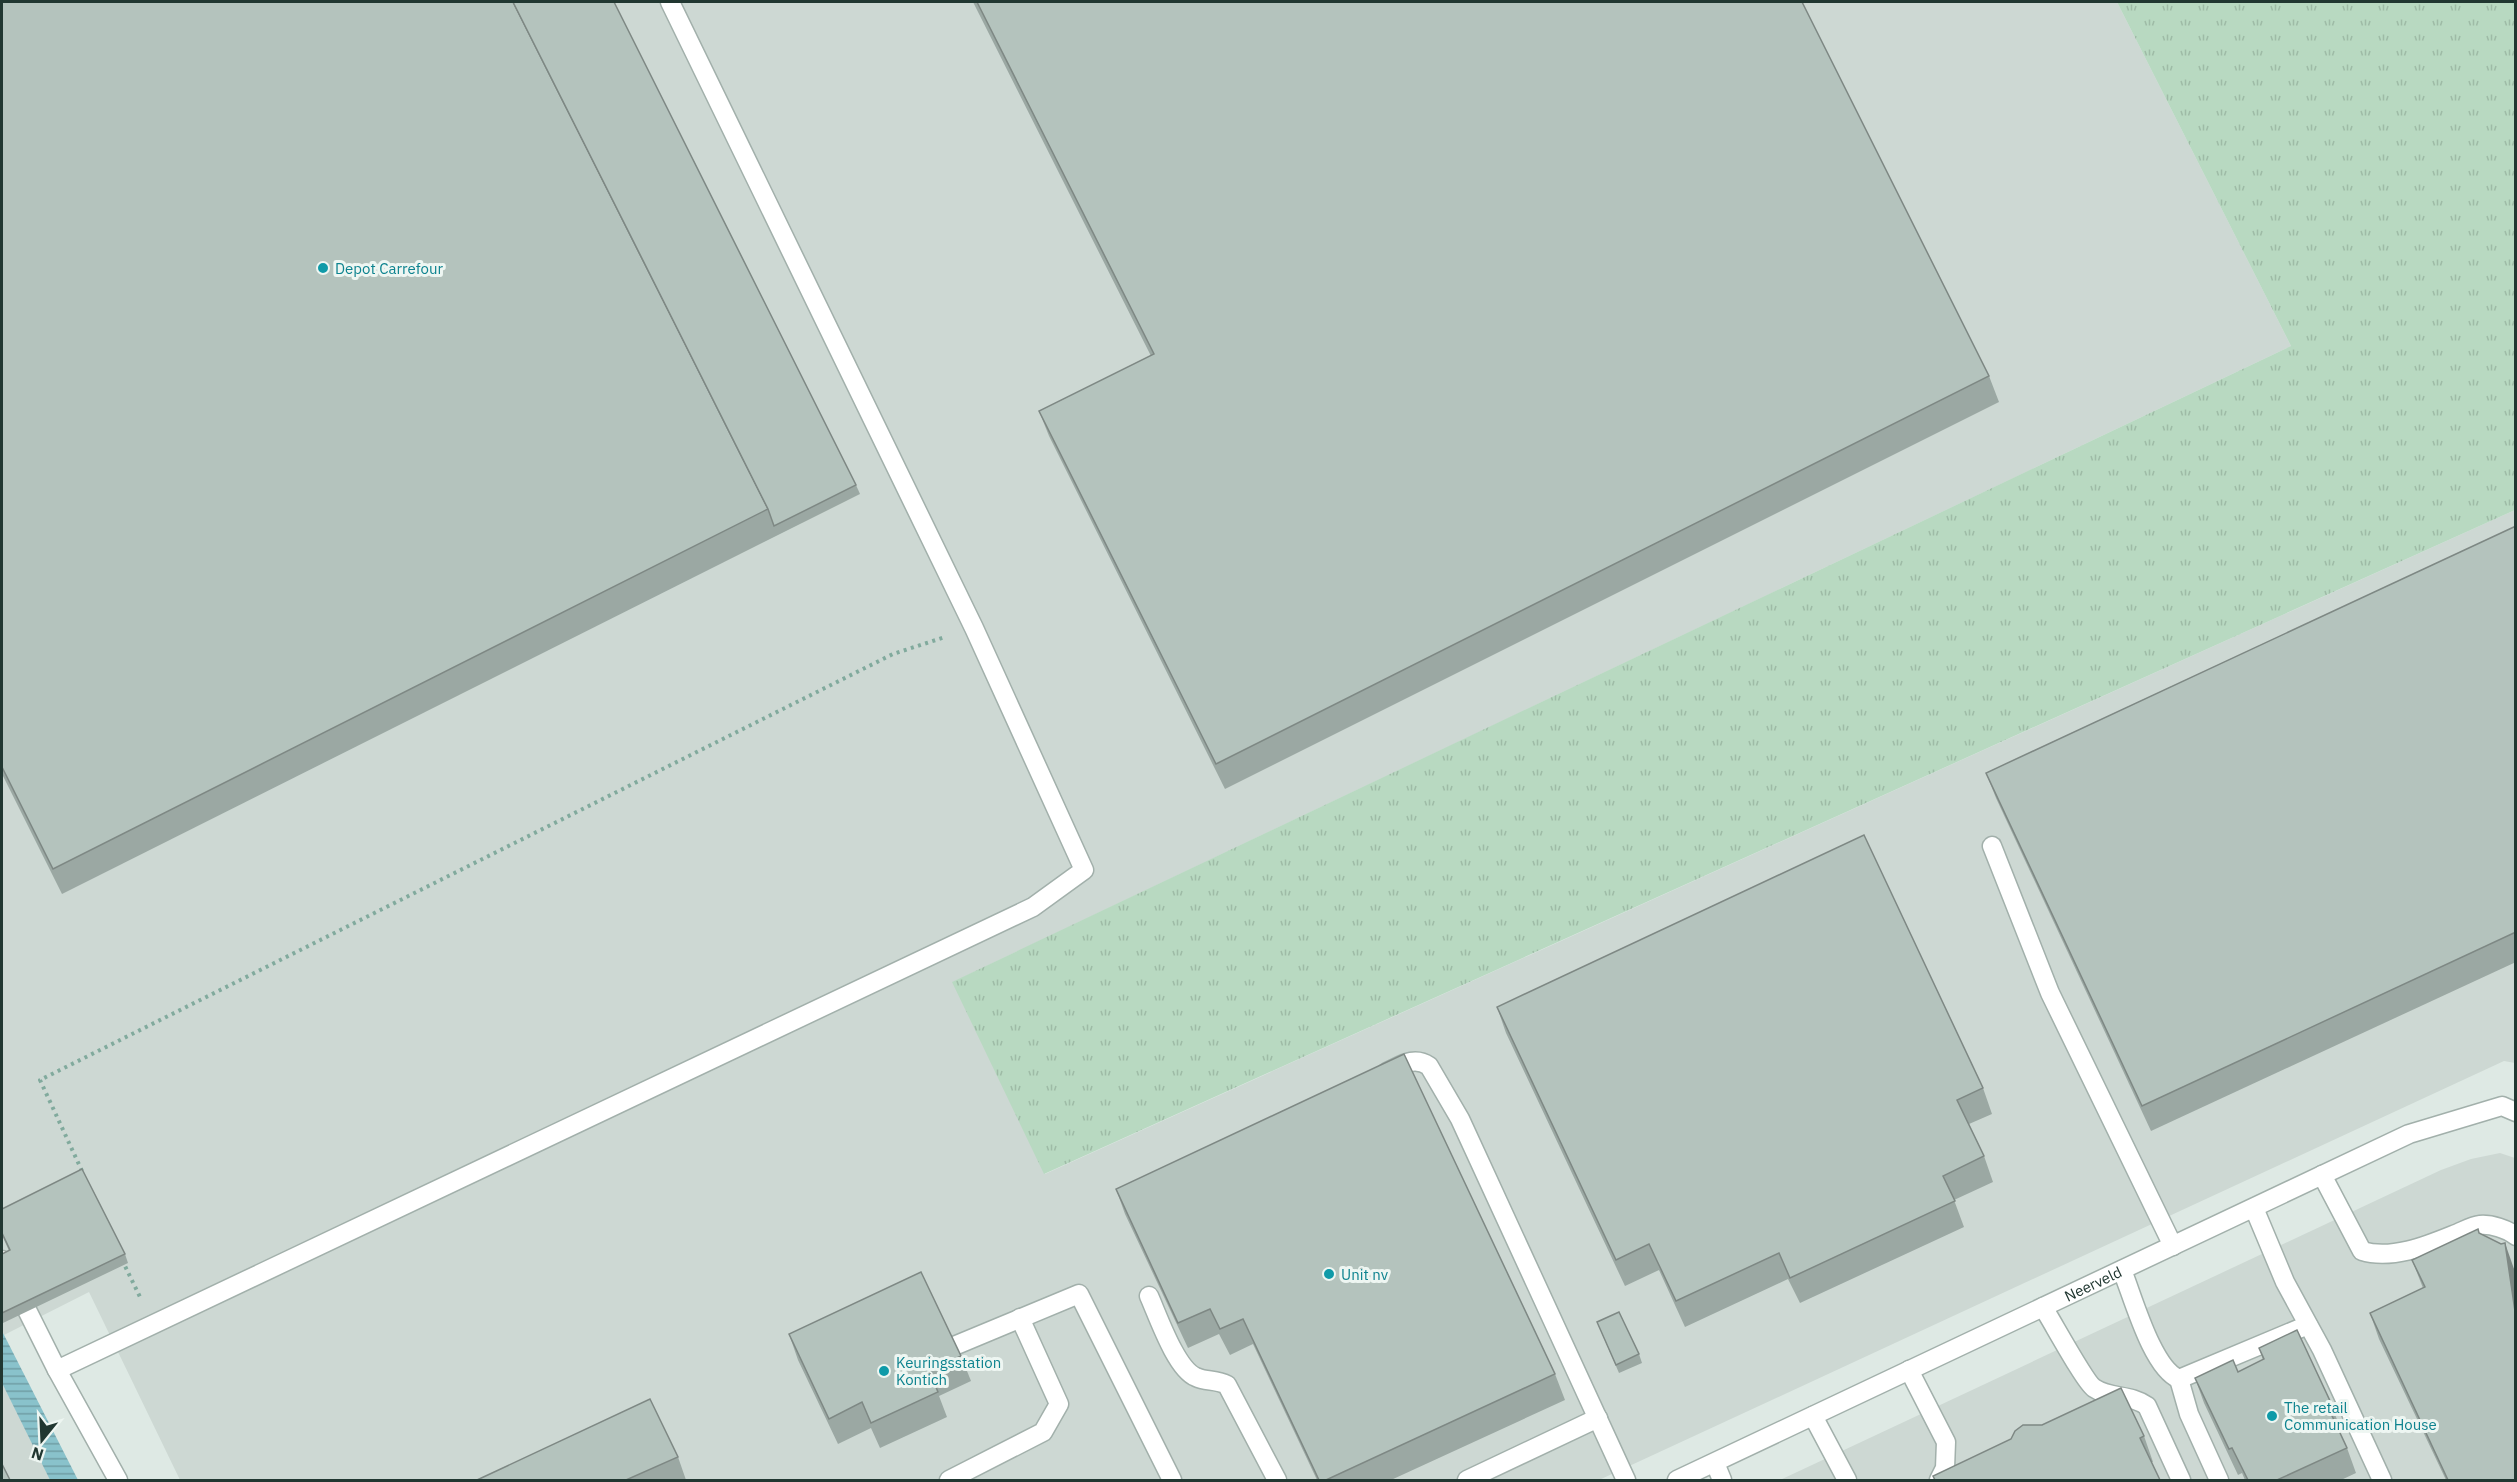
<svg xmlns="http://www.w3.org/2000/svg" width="2517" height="1482" viewBox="0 0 2517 1482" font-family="'IBM Plex Sans',sans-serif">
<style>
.built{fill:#cdd8d3}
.grass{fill:url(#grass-tufts)}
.water{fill:url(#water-rules)}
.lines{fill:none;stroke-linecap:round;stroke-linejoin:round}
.lane-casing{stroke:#a2b0ab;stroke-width:21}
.street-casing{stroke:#a2b0ab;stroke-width:21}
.path{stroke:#81aa9d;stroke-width:4;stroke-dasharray:3 4.5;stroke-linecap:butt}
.lane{stroke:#fff;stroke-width:18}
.street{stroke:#fff;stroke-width:18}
.wall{fill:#9ba8a3}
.shaded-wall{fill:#7e8884}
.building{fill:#b4c3bd;stroke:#7e8884;stroke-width:1.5}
.culture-dot{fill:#0f9aa8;stroke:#eef6f2;stroke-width:2}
.labels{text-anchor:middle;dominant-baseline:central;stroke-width:6;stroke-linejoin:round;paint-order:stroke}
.culture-label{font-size:15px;fill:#0d838f;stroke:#eef6f2;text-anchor:start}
.street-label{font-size:15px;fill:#213731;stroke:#eef6f2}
</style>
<defs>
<pattern id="grass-tufts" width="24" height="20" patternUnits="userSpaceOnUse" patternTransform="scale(1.5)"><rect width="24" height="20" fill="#b8d9c1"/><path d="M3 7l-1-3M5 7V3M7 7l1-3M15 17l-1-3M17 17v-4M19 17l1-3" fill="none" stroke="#9ebba6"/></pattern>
<pattern id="water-rules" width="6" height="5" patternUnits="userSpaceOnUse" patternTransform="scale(1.5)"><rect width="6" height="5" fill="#89c2cb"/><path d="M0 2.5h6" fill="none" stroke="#709ea5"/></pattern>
</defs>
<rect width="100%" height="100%" fill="#dee9e4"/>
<g class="built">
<polygon points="2,2 2117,2 2291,346 953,982 1045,1174 2515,510 2515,1063 2504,1061 1599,1480 180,1480 89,1292 4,1335 2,1331"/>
<polygon points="2500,1153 2515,1158 2515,1480 1780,1480 2441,1170 2471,1159"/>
<polygon points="2,1383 42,1462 50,1480 2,1480"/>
</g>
<polygon class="grass" points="2117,2 2515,2 2515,510 1044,1174 952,982 2291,346"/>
<polygon class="water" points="2,1331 78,1480 50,1480 2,1383"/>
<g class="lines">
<defs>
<g id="lane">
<polyline points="1992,846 2050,993 2173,1246"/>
<path d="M1387,1072C1402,1065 1414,1056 1429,1066L1460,1119L1626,1480"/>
<path d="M2322,1175L2362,1251C2391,1260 2426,1246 2453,1235C2462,1232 2471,1226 2480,1225C2491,1224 2507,1229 2516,1236"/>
<polyline points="2254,1208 2285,1282 2322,1350 2382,1480"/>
<polyline points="2,1260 57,1370"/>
<path d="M2122,1270C2133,1297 2152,1368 2179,1379L2308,1325"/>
<path d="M1149,1296C1158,1316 1176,1369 1196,1377C1206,1382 1216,1379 1227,1385L1277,1480"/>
<path d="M2043,1307C2052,1321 2085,1382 2094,1388C2110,1399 2131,1394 2147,1406L2181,1480"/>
<polyline points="954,1346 1079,1294 1172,1480"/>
<polyline points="1909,1370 1946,1442 1945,1468 1939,1480"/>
<polyline points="2179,1379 2189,1414 2219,1480"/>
<polyline points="1813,1416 1847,1480"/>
<polyline points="1715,1463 1722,1480"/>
<polyline points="118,1480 57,1370 1033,907 1084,870 974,628 670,2"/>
<polyline points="949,1480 1043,1432 1059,1404 1020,1318"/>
<polyline points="1467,1480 1598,1418"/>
</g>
<g id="street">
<path id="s1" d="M1677,1480L2409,1134L2502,1106L2516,1112"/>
</g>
</defs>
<use href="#lane" class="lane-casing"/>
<use href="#street" class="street-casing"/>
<g class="path">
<polyline points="82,1171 40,1080 893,654 945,637"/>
<polyline points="122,1260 140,1297"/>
</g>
<use href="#lane" class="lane"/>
<use href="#street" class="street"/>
</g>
<g class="wall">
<polygon points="2,2 856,485 860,494 62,894 2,774"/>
<polygon points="973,2 1802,2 1989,376 1999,402 1225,789 1049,436 1039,411 1151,356"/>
<polygon points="2516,526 2516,962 2151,1131 1996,798 1986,773"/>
<polygon points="1497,1007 1983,1088 1992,1114 1969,1124 1984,1156 1993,1182 1954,1200 1964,1227 1800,1303 1788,1279 1685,1327 1659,1270 1625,1286 1506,1033"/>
<polygon points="1116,1189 1555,1374 1565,1400 1391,1480 1317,1480 1253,1344 1230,1355 1219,1334 1188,1348 1125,1214"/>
<polygon points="2,1209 125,1254 128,1263 3,1323 2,1320 2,1254 9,1251 2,1235"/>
<polygon points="2479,1233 2514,1269 2516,1279 2516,1480 2446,1480 2379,1339 2370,1313 2423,1288 2412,1260"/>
<polygon points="1597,1322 1639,1354 1642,1363 1619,1373"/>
<polygon points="789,1334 961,1356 971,1381 939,1396 947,1417 880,1448 871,1428 838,1444 798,1360"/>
<polygon points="2259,1348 2331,1403 2340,1428 2338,1429 2347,1448 2356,1473 2341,1480 2245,1480 2242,1473 2238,1475 2204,1403 2195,1378 2238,1372 2263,1360"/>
<polygon points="2042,1425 2144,1436 2153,1462 2151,1462"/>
<polygon points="678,1457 686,1480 477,1480"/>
</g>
<polygon class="shaded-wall" points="2505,1243 2514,1269 2516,1279 2516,1318"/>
<g class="building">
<polygon points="2,2 513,2 768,509 53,869 2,767"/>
<polygon points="513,2 614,2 856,485 774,526 768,509"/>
<polygon points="977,2 1802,2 1989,376 1216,764 1039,411 1154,354"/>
<polygon points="2516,526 2516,932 2142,1106 1986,773"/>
<polygon points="1864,835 1983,1088 1957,1100 1984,1156 1943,1176 1955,1201 1790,1278 1779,1253 1676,1301 1649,1244 1616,1260 1497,1007"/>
<polygon points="1404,1054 1555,1374 1326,1480 1319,1480 1243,1319 1220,1329 1210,1309 1178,1323 1116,1189"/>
<polygon points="82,1169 125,1254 2,1313 2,1254 10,1250 2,1233 2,1209"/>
<polygon points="2478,1229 2479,1233 2501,1244 2505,1243 2516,1318 2516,1480 2448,1480 2370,1313 2425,1287 2412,1260"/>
<polygon points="921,1272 961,1356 929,1371 938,1392 871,1423 862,1402 829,1419 789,1334"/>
<polygon points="1619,1312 1639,1354 1616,1365 1597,1322"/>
<polygon points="2297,1330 2331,1403 2327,1405 2347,1448 2277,1480 2248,1480 2232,1448 2229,1449 2195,1378 2233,1360 2238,1372 2264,1359 2259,1348"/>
<polygon points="2121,1388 2144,1436 2140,1438 2160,1480 1935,1480 1933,1476 2011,1439 2015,1431 2023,1425 2042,1425"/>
<polygon points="650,1399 678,1457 626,1480 477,1480"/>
<polygon points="2,1464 10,1480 2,1480"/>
</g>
<g class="culture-dot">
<circle cx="323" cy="268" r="6"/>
<circle cx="1329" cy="1274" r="6"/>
<circle cx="884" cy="1371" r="6"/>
<circle cx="2272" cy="1416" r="6"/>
</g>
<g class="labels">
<g class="culture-label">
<text x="335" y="268">Depot Carrefour</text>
<text x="1341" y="1274">Unit nv</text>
<text x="896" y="1362">Keuringsstation<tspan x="896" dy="17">Kontich</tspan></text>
<text x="2284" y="1407">The retail<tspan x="2284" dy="17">Communication House</tspan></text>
</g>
<g class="street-label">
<text stroke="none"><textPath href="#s1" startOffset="460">Neerveld</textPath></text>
</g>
</g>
<rect width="2517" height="1482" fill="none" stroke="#213731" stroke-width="6"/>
<g transform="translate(42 1440) rotate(198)" stroke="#eef6f2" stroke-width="4.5" paint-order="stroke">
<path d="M0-4.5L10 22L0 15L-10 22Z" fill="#213731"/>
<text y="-9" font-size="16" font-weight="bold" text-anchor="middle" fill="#213731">N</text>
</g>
</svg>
